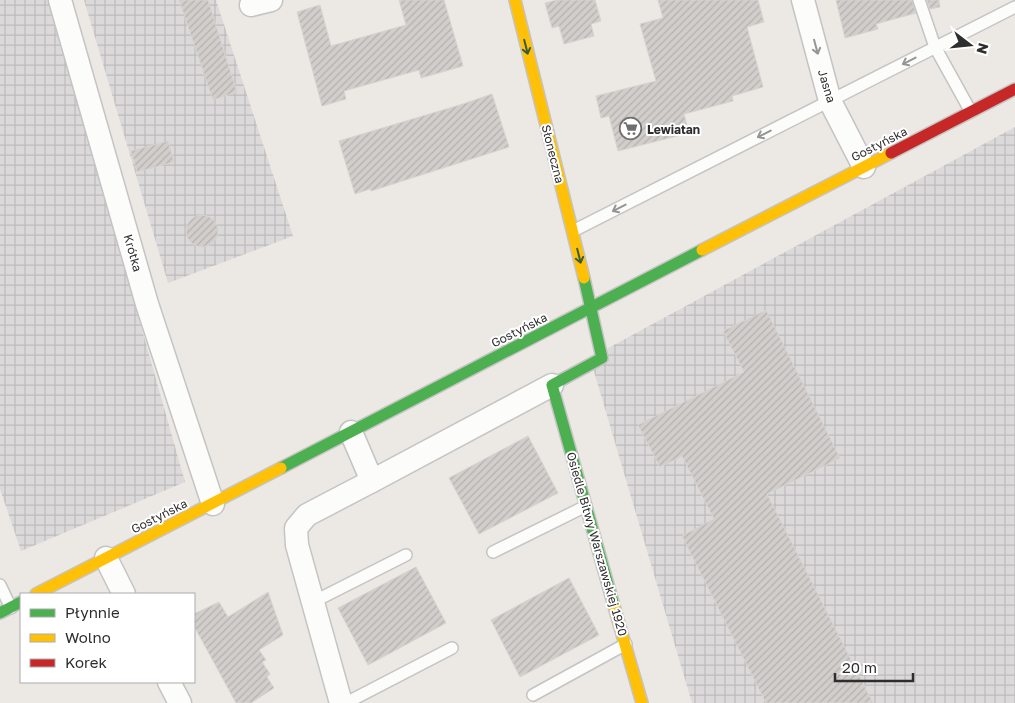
<svg xmlns="http://www.w3.org/2000/svg" width="1015" height="703" viewBox="0 0 1015 703" font-family="'Golos Text',sans-serif">
<style>
.industrial{fill:url(#industrial-grid)}
.building{fill:url(#building-hatch);stroke:#d7d4d0}
.lines{fill:none;stroke-linecap:round;stroke-linejoin:round}
.lane-casing{stroke:#c5c4c5;stroke-width:14}
.street-casing{stroke:#c5c4c5;stroke-width:25}
.fast-casing{stroke:#c5c4c5;stroke-width:14}
.slow-casing{stroke:#c5c4c5;stroke-width:14}
.jam-casing{stroke:#c5c4c5;stroke-width:14}
.lane{stroke:#fcfcfb;stroke-width:11}
.street{stroke:#fcfcfb;stroke-width:22}
.fast{stroke:#4caf50;stroke-width:11}
.slow{stroke:#ffc107;stroke-width:11}
.jam{stroke:#c62828;stroke-width:11}
.oneway{stroke:#385b3a}
.oneway2{stroke:#959594}
.labels{text-anchor:middle;dominant-baseline:central;stroke-width:4;stroke-linejoin:round;paint-order:stroke}
.street-label{font-size:12px;fill:#2e2e2e;stroke:#fff}
.poi-label{font-size:12px;font-weight:bold;fill:#2e2e2e;stroke:#fff;text-anchor:start}
</style>
<defs>
<pattern id="industrial-grid" width="8" height="8" patternUnits="userSpaceOnUse" patternTransform="scale(1.25)"><rect width="8" height="8" fill="#dcd9db"/><path d="M0 4h8M4 0v8" fill="none" stroke="#bdbbbc"/></pattern>
<pattern id="building-hatch" width="6" height="6" patternUnits="userSpaceOnUse" patternTransform="scale(1.25)"><rect width="6" height="6" fill="#d1cecb"/><path d="M-1 1l2-2M0 6l6-6M5 7l2-2" fill="none" stroke="#b4b1af"/></pattern>
</defs>
<rect width="100%" height="100%" fill="#ece8e4"/>
<g class="industrial">
<polygon points="0,0 49,0 185,482 21,551 0,489"/>
<polygon points="84,0 216,0 293,236 168,283"/>
<polygon points="1015,127 1015,703 692,703 590,358"/>
</g>
<g class="building">
<polygon points="179,0 208,0 237,92 213,100"/>
<polygon points="399,0 444,0 463,66 421,78 419,70 344,91 346,99 322,106 297,12 320,5 331,46 406,25"/>
<polygon points="557,0 595,0 601,21 591,24 594,36 564,44 559,26 552,28 545,3"/>
<polygon points="658,0 758,0 764,22 747,27 763,87 732,96 733,101 684,114 689,133 618,151 609,116 601,118 596,96 656,81 640,24 663,18"/>
<polygon points="836,0 912,0 916,13 876,24 878,29 845,38"/>
<polygon points="927,0 939,0 940,7 930,9"/>
<polygon points="492,94 509,147 371,191 370,189 355,194 339,141 463,104"/>
<polygon points="168,141 174,162 137,172 131,151"/>
<circle cx="202" cy="231" r="16"/>
<polygon points="766,310 840,458 767,494 873,703 766,703 682,536 714,519 682,456 660,467 638,425 744,372 723,331"/>
<polygon points="528,436 558,493 479,534 449,478"/>
<polygon points="416,567 446,623 368,665 338,608"/>
<polygon points="569,578 599,635 520,677 491,620"/>
<polygon points="268,592 283,635 259,650 266,660 262,662 270,674 267,677 274,688 251,703 236,703 194,626 194,614 219,602 228,617"/>
</g>
<g class="lines">
<defs>
<g id="lane">
<polyline points="919,0 935,47 971,112"/>
<polyline points="573,231 1015,7"/>
<polyline points="493,552 586,506"/>
<polyline points="0,585 11,608"/>
<polyline points="313,602 406,555"/>
<polyline points="533,695 626,644"/>
<polyline points="346,703 452,648"/>
</g>
<g id="street">
<polyline points="60,0 147,304 213,504"/>
<polyline points="803,0 830,101 864,167"/>
<polyline points="251,5 271,0"/>
<polyline points="372,481 552,385"/>
<polyline points="106,558 124,594"/>
<polyline points="169,682 180,703"/>
<polyline points="341,703 297,545 296,528 307,515 372,481 351,432"/>
</g>
<g id="fast">
<polyline points="584,278 602,358 552,385 614,606"/>
<polyline points="281,468 702,250"/>
<polyline points="0,613 21,602"/>
</g>
<g id="slow">
<polyline points="515,0 584,278"/>
<polyline points="702,250 891,153"/>
<polyline points="36,594 281,468"/>
<polyline points="614,606 642,703"/>
</g>
<polyline id="jam" points="891,153 1015,89"/>
</defs>
<use href="#lane" class="lane-casing"/>
<use href="#street" class="street-casing"/>
<use href="#fast" class="fast-casing"/>
<use href="#slow" class="slow-casing"/>
<use href="#jam" class="jam-casing"/>
<use href="#lane" class="lane"/>
<use href="#street" class="street"/>
<use href="#fast" class="fast"/>
<use href="#slow" class="slow"/>
<use href="#jam" class="jam"/>
</g>
<defs><path id="oneway-shaft" d="M-6 0H5M1.5-3L5.5 0L1.5 3" fill="none" stroke-width="1.6" stroke-linecap="round" stroke-linejoin="round" transform="scale(1.25)"/></defs>
<g class="oneway">
<use href="#oneway-shaft" transform="translate(526 47) rotate(76)"/>
<use href="#oneway-shaft" transform="translate(579 256) rotate(76)"/>
</g>
<g class="oneway2">
<use href="#oneway-shaft" transform="translate(816 47) rotate(75)"/>
<use href="#oneway-shaft" transform="translate(909 61) rotate(153)"/>
<use href="#oneway-shaft" transform="translate(764 134) rotate(153)"/>
<use href="#oneway-shaft" transform="translate(619 208) rotate(153)"/>
</g>
<defs>
<symbol id="supermarket-ring" viewBox="-11 -11 22 22"><circle r="9.5" fill="#fff" stroke="#706f6e" stroke-width="1.5"/><path d="M-6-5.5h2.5l.6 2H6L4.5 2H-2.5L-4.4-4H-6ZM-1.5 3.2a1.3 1.3 0 1 0 .1 0ZM3 3.2a1.3 1.3 0 1 0 .1 0Z" fill="#706f6e"/></symbol>
</defs>
<g fill-rule="evenodd">
<use href="#supermarket-ring" x="618" y="116" width="25" height="25"/>
</g>
<g class="labels">
<g class="street-label">
<text transform="translate(827 86) rotate(73)">Jasna</text>
<text transform="translate(879 144) rotate(-27)">Gostyńska</text>
<text transform="translate(553 154) rotate(76)">Słoneczna</text>
<text transform="translate(133 253) rotate(74)">Krótka</text>
<text transform="translate(519 330) rotate(-27)">Gostyńska</text>
<text transform="translate(159 516) rotate(-27)">Gostyńska</text>
<text transform="translate(597 544) rotate(74)">Osiedle Bitwy Warszawskiej 1920</text>
</g>
<g class="poi-label">
<text x="647" y="129">Lewiatan</text>
</g>
</g>
<rect x="20" y="593" width="175" height="90" fill="#ffffff" stroke="#ababab"/>
<rect x="30" y="609" width="25" height="8" fill="#4caf50" stroke="#ababab"/>
<text x="65" y="618" font-size="15" fill="#2e2e2e">Płynnie</text>
<rect x="30" y="634" width="25" height="8" fill="#ffc107" stroke="#ababab"/>
<text x="65" y="643" font-size="15" fill="#2e2e2e">Wolno</text>
<rect x="30" y="659" width="25" height="8" fill="#c62828" stroke="#ababab"/>
<text x="65" y="668" font-size="15" fill="#2e2e2e">Korek</text>
<g transform="translate(970 45) rotate(106)" stroke="#ffffff" stroke-width="4" paint-order="stroke">
<path d="M0-4L9 19L0 12L-9 19Z" fill="#2e2e2e"/>
<text y="-8" font-size="14" font-weight="bold" text-anchor="middle" fill="#2e2e2e">N</text>
</g>
<path d="M835 673v8h78v-8" fill="none" stroke="#2e2e2e" stroke-width="2.5"/>
<text x="842" y="673" font-size="15" fill="#2e2e2e" stroke="#ffffff" stroke-width="4" paint-order="stroke">20 m</text>
</svg>
